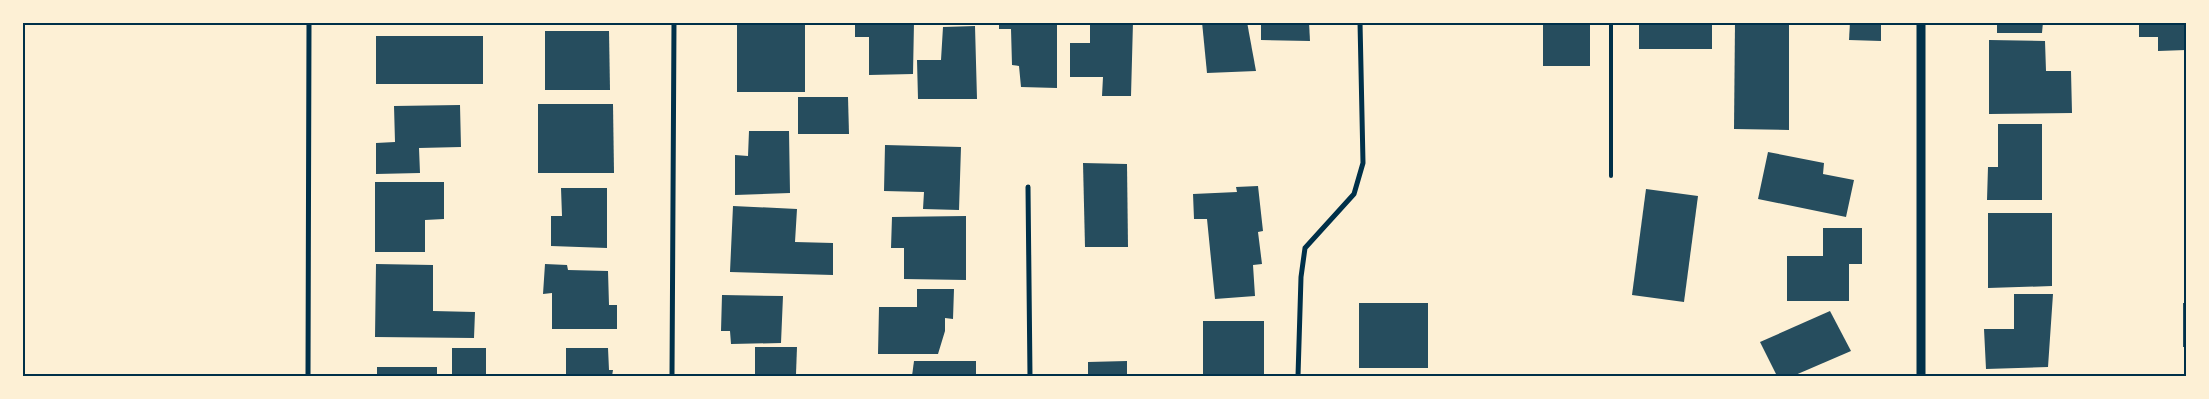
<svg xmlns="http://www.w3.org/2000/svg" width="2209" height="399" viewBox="0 0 2209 399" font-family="'Source Serif 4',serif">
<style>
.building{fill:#264d5e}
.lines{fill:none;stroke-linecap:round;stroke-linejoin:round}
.service{stroke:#003049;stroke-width:4}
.minor{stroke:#003049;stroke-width:5}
.tertiary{stroke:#003049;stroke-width:9}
.neatline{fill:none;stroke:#003049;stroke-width:2}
</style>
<rect width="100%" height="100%" fill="#fdf0d5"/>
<g class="building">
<rect x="737" y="22" width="68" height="70"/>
<polygon points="855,22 914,22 913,74 869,75 869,37 855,37"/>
<polygon points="999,22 1057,22 1057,88 1021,87 1019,66 1012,65 1011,29 999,29"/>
<polygon points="1090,22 1133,22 1131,96 1102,96 1103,77 1070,77 1070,43 1090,43"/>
<polygon points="1202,22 1247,22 1256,71 1207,73"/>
<polygon points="1261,22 1309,22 1310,41 1261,40"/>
<rect x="1543" y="22" width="47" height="44"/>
<rect x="1639" y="22" width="73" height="27"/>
<polygon points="1735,22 1789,22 1789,130 1734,129"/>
<polygon points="1850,22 1881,22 1881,41 1849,40"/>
<polygon points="1997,22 2043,22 2042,33 1997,33"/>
<polygon points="2139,22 2186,22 2186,50 2158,51 2158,37 2139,37"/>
<polygon points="975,26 977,99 918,99 917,60 941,60 943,27"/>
<polygon points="545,31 609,31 610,90 545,90"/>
<rect x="376" y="36" width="107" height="48"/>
<polygon points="1989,40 2045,41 2046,71 2071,71 2072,113 1989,114"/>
<polygon points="798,97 848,97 849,134 798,134"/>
<polygon points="538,104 613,104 614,173 538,173"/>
<polygon points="460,105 461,147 419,148 420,173 376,174 376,143 395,142 394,106"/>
<polygon points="1998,124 2042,124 2042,200 1987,200 1988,167 1998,167"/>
<polygon points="749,131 789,131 790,193 735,195 735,155 748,156"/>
<polygon points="885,145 961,147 959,210 923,209 924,192 884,191"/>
<polygon points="1768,152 1824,163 1823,174 1854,180 1846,217 1758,199"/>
<polygon points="1083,163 1127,164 1128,247 1085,247"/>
<polygon points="375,182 444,182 444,219 425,220 425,252 375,252"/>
<polygon points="1258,186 1263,231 1258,232 1262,264 1253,265 1255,296 1215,299 1207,219 1194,219 1193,194 1237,192 1236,187"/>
<polygon points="561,188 607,188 607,248 551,246 551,216 562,216"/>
<polygon points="1646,189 1698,196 1684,302 1632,295"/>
<polygon points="733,206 797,209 795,242 833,243 833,275 730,272"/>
<polygon points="1988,213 2052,213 2052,286 1988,288"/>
<polygon points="966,216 966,280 904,279 904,248 891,248 892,217"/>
<polygon points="1823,228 1862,228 1862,264 1849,264 1849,301 1787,301 1787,256 1823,256"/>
<polygon points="376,264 433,265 433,311 475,312 474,338 375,337"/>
<polygon points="545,264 567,265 568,270 608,271 609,305 617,305 617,329 552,329 552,293 543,294"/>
<polygon points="917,289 954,289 953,319 945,318 945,331 938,354 878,354 879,307 917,307"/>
<polygon points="2014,294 2053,294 2048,367 1986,369 1984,329 2014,329"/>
<polygon points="722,295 783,296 781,343 731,344 730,331 721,331"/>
<rect x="1359" y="303" width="69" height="65"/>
<rect x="2183" y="303" width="3" height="44"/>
<polygon points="1830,311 1851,351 1793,376 1777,376 1760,342"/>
<rect x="1203" y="321" width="61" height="55"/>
<polygon points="755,347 797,347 796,374 755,375"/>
<rect x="452" y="348" width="34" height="28"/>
<polygon points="566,348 608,348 609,370 613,370 612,376 566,376"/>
<polygon points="914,361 976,361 976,376 912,376"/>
<polygon points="1127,361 1127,376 1088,376 1088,362"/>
<rect x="377" y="367" width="60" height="9"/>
</g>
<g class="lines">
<polyline class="service" points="1611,22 1611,176"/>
<g class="minor">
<polyline points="1028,187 1030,376"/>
<polyline points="308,376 309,22"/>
<polyline points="672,376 674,22"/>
<polyline points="1298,376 1301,277 1305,248 1354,194 1363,163 1360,22"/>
</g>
<polyline class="tertiary" points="1921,22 1921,376"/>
</g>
<rect width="2209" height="399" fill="none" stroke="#fdf0d5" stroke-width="48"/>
<rect x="24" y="24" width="2161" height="351" class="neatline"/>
</svg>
